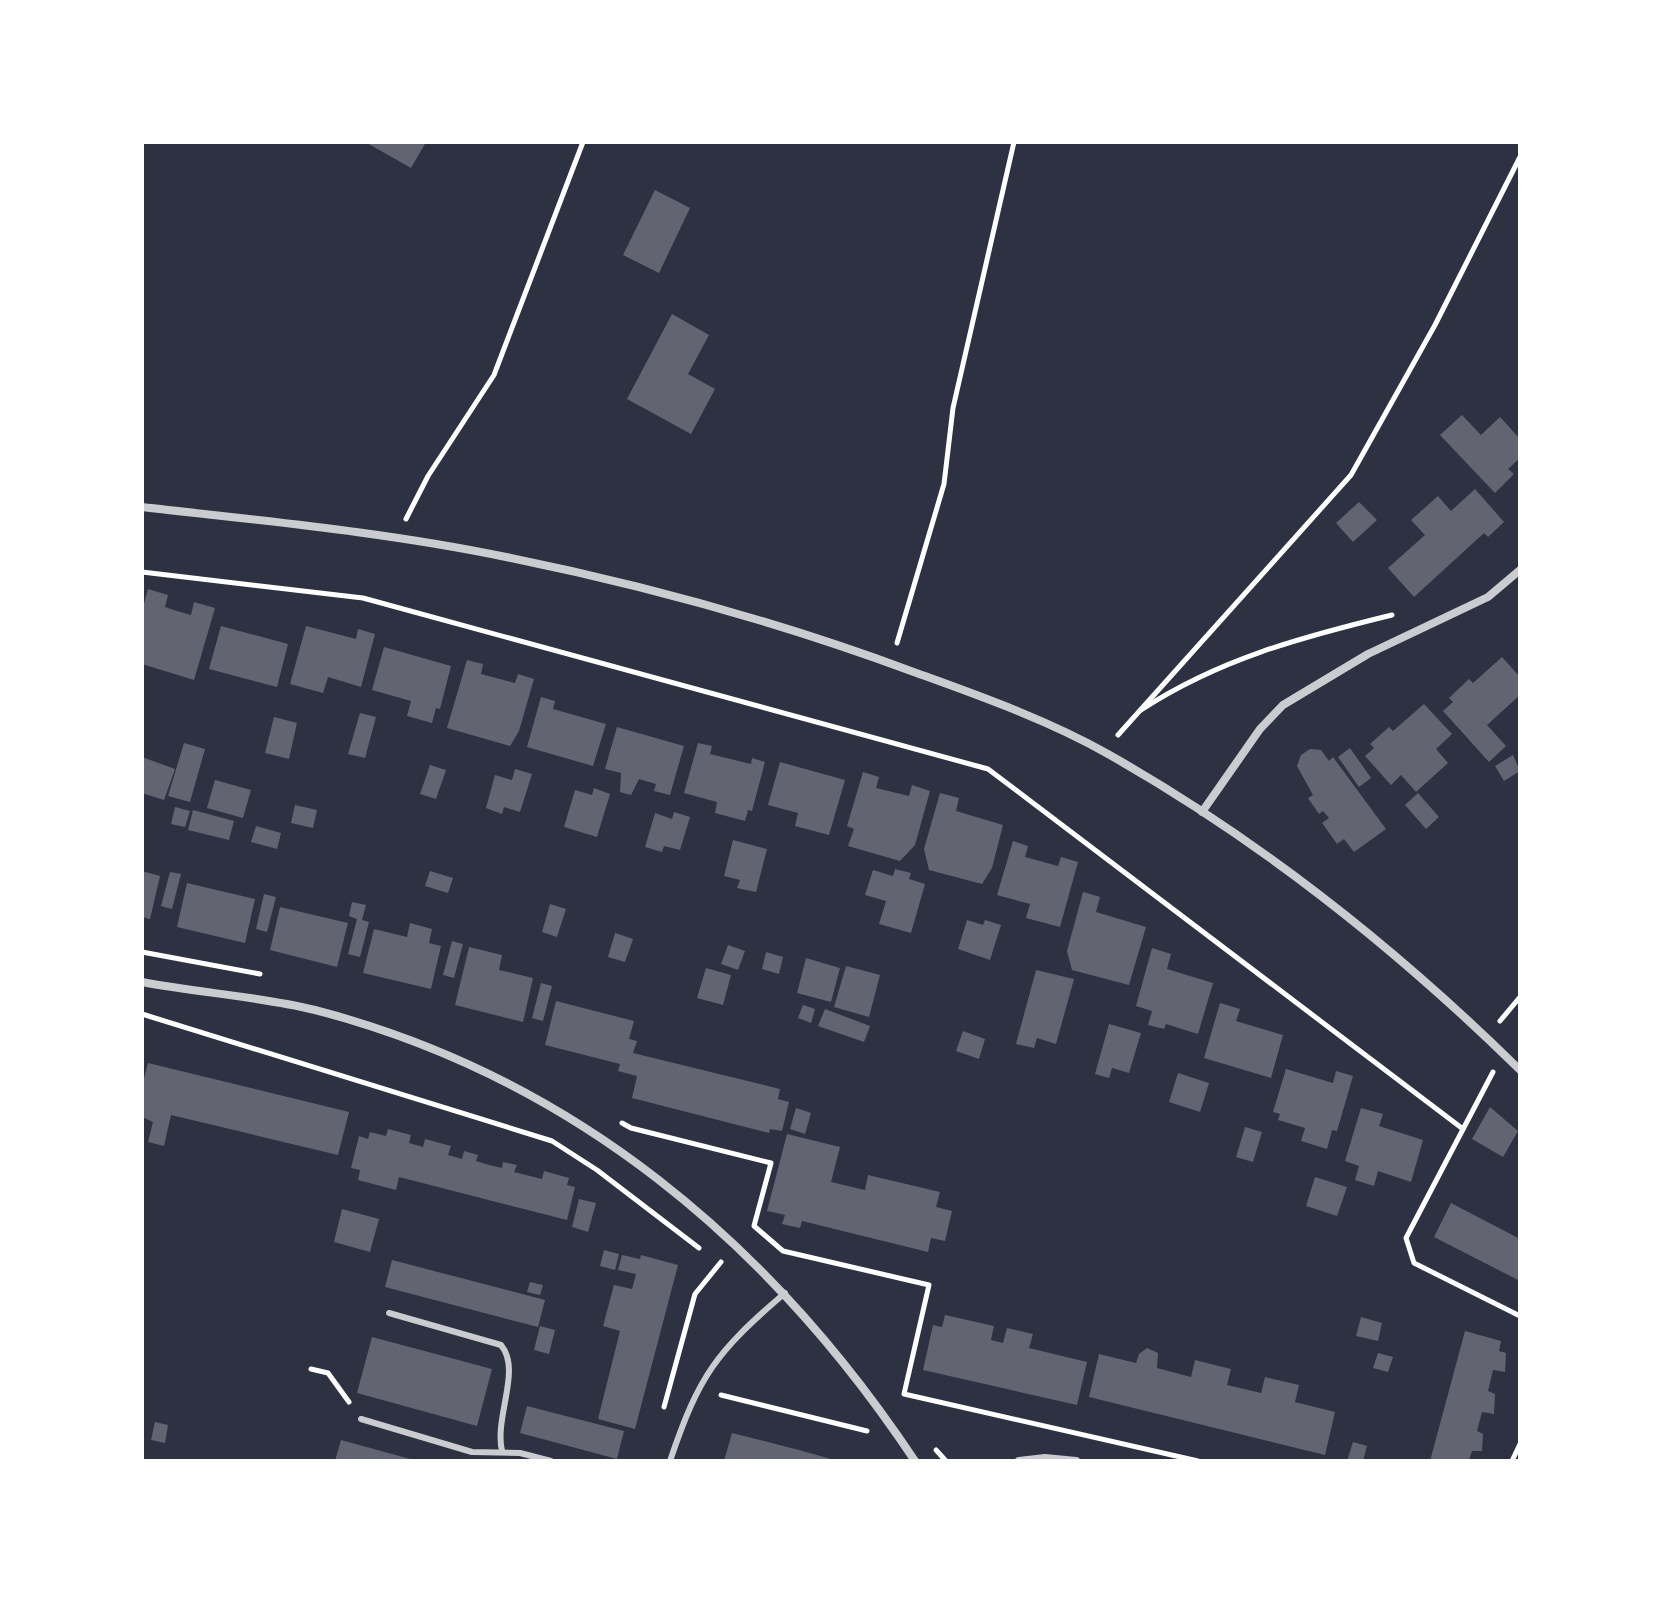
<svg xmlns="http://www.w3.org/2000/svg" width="1662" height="1603" viewBox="0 0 1662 1603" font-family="'Open Sans',sans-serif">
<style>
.building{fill:#626471}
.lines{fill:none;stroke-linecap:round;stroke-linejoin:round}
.path{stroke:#fff;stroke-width:5}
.service{stroke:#caccd0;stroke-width:6}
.minor{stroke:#caccd0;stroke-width:8}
</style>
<rect width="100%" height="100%" fill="#2d3142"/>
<g class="building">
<polygon points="365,142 426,142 411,168"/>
<polygon points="655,190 690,208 659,273 623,255"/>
<polygon points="672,314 709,335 688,374 715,389 691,434 627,399"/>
<polygon points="1462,415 1481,435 1500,417 1520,439 1520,458 1508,469 1514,474 1495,493 1440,435"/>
<polygon points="1475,489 1504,522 1488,537 1484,533 1414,597 1388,568 1425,535 1411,520 1438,496 1451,511"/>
<polygon points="1359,502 1377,520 1353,542 1336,523"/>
<polygon points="148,589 168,595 165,607 177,611 191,615 194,602 215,608 194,680 142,664 142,611"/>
<polygon points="221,626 288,644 277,687 209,669"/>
<polygon points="306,626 356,639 358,629 375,634 361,687 328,677 323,693 290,684"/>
<polygon points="384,647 451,666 440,709 436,708 432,723 407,716 411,701 372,690"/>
<polygon points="1502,657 1520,677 1520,695 1487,725 1506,746 1489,762 1443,711 1453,702 1449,698 1469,679 1473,683"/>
<polygon points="467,660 483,664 481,674 515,683 518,674 534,679 519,731 510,746 447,728"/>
<polygon points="541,697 555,701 553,709 606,724 593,766 527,747"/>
<polygon points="1424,704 1452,734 1436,749 1448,763 1416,792 1401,775 1391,785 1365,756 1374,748 1370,744 1389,727 1393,731"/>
<polygon points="360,713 376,717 365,758 348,754"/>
<polygon points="274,717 297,723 289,759 265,753"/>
<polygon points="617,727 684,746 670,795 654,791 656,784 639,779 631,795 620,792 621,773 605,769"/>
<polygon points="184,743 205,749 190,802 168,796"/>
<polygon points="698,743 712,746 710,754 751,764 752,758 765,762 752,811 748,810 745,821 715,813 717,802 684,793"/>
<polygon points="1350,748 1371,778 1359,787 1338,757"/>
<polygon points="1310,749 1321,750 1329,761 1333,757 1386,829 1354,852 1344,839 1337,844 1322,823 1329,818 1323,811 1319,814 1308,798 1313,795 1297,766 1301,755"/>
<polygon points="1513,755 1520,771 1504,781 1495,766"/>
<polygon points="142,757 175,769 164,800 142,793"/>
<polygon points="780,762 845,780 829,835 795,826 798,813 768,805"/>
<polygon points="430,765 446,770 436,799 420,794"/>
<polygon points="515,769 532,774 520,812 504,807 502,814 486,808 495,775 512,780"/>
<polygon points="863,772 879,777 876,788 909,796 912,785 930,791 915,845 900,861 848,846 854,829 847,826"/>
<polygon points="215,780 251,790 243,818 207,808"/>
<polygon points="594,788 610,794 597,837 564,827 575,790 592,795"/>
<polygon points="940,793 959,798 956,811 1003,825 992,868 982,884 929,870 924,849"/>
<polygon points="1418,793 1439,817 1426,829 1405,805"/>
<polygon points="295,805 317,810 313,828 291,823"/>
<polygon points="175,807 190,811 185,827 171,824"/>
<polygon points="193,810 234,821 229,840 188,830"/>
<polygon points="674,812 690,817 680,850 664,846 662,852 645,847 655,813 672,819"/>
<polygon points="256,826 281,833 277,849 251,842"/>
<polygon points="733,840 767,849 756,892 737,888 740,880 724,876"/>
<polygon points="1013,841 1028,846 1025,857 1058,866 1061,857 1078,862 1060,927 1026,918 1030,904 997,895"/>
<polygon points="895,869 911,873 909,879 925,884 911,933 879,924 886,901 865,895 873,870 893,876"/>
<polygon points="142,871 160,876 150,919 142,917"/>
<polygon points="430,871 453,878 448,893 425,886"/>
<polygon points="170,872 181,874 172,909 161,906"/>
<polygon points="187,883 255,899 245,943 177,927"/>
<polygon points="1083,892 1100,897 1096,912 1146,927 1129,985 1072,970 1067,951"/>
<polygon points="264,894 276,897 267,932 256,929"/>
<polygon points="352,902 366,905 362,920 369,922 360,957 348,954 357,919 349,916"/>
<polygon points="550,904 566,909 557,937 542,932"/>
<polygon points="280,907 348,923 337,967 270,950"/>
<polygon points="967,920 983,925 985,920 1001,925 990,960 958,949"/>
<polygon points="410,923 432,929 429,943 441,946 431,989 363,973 374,929 407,937"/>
<polygon points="615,933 633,939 625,962 608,957"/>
<polygon points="452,941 463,944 454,978 443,975"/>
<polygon points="728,945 745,951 738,970 721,964"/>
<polygon points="469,947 502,955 499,970 533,978 523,1022 455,1005"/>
<polygon points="1152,948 1171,954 1167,969 1213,983 1198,1034 1166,1024 1164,1029 1148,1025 1152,1011 1136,1006"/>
<polygon points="766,952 783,957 779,974 762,969"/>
<polygon points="806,958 840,968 831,1002 797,993"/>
<polygon points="846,966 880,975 869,1017 834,1007"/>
<polygon points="706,968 731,975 723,1005 697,998"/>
<polygon points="1036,970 1074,979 1056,1044 1037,1038 1034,1048 1016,1044"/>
<polygon points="541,983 552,986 543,1021 532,1018"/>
<polygon points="556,1001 634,1021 629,1039 637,1041 633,1053 780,1089 778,1099 789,1102 782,1131 770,1129 769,1133 632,1098 637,1076 618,1071 620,1064 545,1045"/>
<polygon points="1220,1003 1240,1009 1236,1021 1283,1035 1271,1078 1204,1058"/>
<polygon points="803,1005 815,1009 811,1023 798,1018"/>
<polygon points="825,1009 870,1026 864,1042 818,1026"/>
<polygon points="1109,1024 1141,1033 1129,1073 1112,1068 1109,1078 1095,1074"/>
<polygon points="963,1031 985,1039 979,1059 956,1051"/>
<polygon points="148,1063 349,1112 338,1155 171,1115 164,1146 148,1142 153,1122 142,1117 142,1086"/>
<polygon points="1286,1069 1333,1083 1336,1071 1353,1076 1337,1131 1332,1130 1327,1149 1301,1141 1305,1128 1278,1120 1280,1114 1273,1112"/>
<polygon points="1178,1073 1209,1083 1200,1112 1169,1102"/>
<polygon points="1490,1107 1518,1131 1503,1157 1472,1139"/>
<polygon points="796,1108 811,1113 805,1134 790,1129"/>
<polygon points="1361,1108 1383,1114 1379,1126 1423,1140 1411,1182 1378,1171 1374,1186 1355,1180 1359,1166 1345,1161"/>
<polygon points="1245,1127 1262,1132 1253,1162 1236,1157"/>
<polygon points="388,1129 411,1135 409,1143 423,1147 425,1139 451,1146 448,1155 462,1159 464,1151 478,1155 476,1161 489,1165 502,1168 503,1162 517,1165 514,1172 542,1179 544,1171 569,1178 567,1185 575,1187 567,1220 399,1177 396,1190 358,1180 360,1170 351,1168 359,1136 368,1139 370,1132 386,1136"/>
<polygon points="787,1134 840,1147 831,1182 865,1190 868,1175 940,1192 936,1207 952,1211 945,1241 931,1238 928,1252 802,1221 800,1228 782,1224 785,1215 767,1211"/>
<polygon points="1315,1177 1347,1187 1337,1216 1306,1206"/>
<polygon points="579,1199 596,1203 588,1232 572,1227"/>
<polygon points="1451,1203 1520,1239 1520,1281 1434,1237"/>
<polygon points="342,1209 379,1219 370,1252 334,1242"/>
<polygon points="604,1250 619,1254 615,1270 600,1266"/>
<polygon points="622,1255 640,1259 641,1255 678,1265 635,1429 598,1419 620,1331 603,1326 614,1285 632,1289 636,1274 618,1270"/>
<polygon points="392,1260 545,1300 538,1327 385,1287"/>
<polygon points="530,1282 543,1285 540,1295 527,1292"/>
<polygon points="945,1315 994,1326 991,1340 1003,1343 1007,1328 1033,1334 1029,1348 1087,1362 1077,1405 923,1370 933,1325 942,1327"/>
<polygon points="1361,1317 1382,1323 1378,1341 1356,1336"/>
<polygon points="540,1326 555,1330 549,1354 534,1350"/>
<polygon points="1465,1331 1501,1341 1499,1351 1506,1353 1505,1372 1493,1370 1488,1391 1495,1394 1494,1414 1482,1412 1477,1431 1483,1434 1482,1451 1472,1451 1469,1461 1430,1461"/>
<polygon points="372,1337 492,1369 477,1426 357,1393"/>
<polygon points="1147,1348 1158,1353 1157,1368 1191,1377 1195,1360 1231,1369 1227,1385 1261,1393 1265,1377 1299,1385 1295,1402 1335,1412 1325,1455 1089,1397 1099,1354 1136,1363 1139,1354"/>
<polygon points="1378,1353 1393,1357 1388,1372 1373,1368"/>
<polygon points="527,1406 624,1431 617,1459 520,1433"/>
<polygon points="155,1422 168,1425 165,1443 151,1440"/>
<polygon points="732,1433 799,1450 838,1461 724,1461"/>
<polygon points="341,1440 414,1460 414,1461 335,1461"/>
<polygon points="1353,1442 1367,1446 1363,1461 1347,1461"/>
</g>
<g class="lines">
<g class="path">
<polyline points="406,519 428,476 494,375 583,142"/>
<polyline points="142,572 363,598 988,769 1463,1129"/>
<polyline points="897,643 944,484 953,408 1014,142"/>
<path d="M1141,710C1219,659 1302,637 1392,615"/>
<polyline points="1118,735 1351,475 1435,325 1520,157"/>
<polyline points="142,952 260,974"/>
<polyline points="142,1014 552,1141 597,1170 699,1248"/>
<polyline points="1500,1021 1520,997"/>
<polyline points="1493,1072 1406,1238 1414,1263 1520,1316"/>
<polyline points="622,1123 631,1128 771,1163 754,1226 783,1251 929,1285 904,1394 1198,1461"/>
<polyline points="311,1369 328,1373 349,1402"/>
<polyline points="721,1395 867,1431"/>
<polyline points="664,1407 695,1294 721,1262"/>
<polyline points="936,1450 946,1461"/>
<polyline points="1512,1461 1520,1444"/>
</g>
<g class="service">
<path d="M389,1313L501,1345C522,1370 494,1417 502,1451"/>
<polyline points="361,1419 472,1452 520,1453 551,1461"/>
<path d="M670,1461C699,1375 716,1352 785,1293"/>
</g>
<g class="minor">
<path d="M142,507C263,521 386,532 506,557C644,585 779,622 911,671C977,695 1046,719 1108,754C1258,839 1397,949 1520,1070"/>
<polyline points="1202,812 1260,729 1283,705 1368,654 1488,597 1520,570"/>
<path d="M142,982C199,993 258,996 315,1010C573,1077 770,1243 915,1461"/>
<polyline points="1019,1461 1045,1458 1076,1461"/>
</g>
</g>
<rect width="1662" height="1603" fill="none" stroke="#ffffff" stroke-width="288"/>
</svg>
